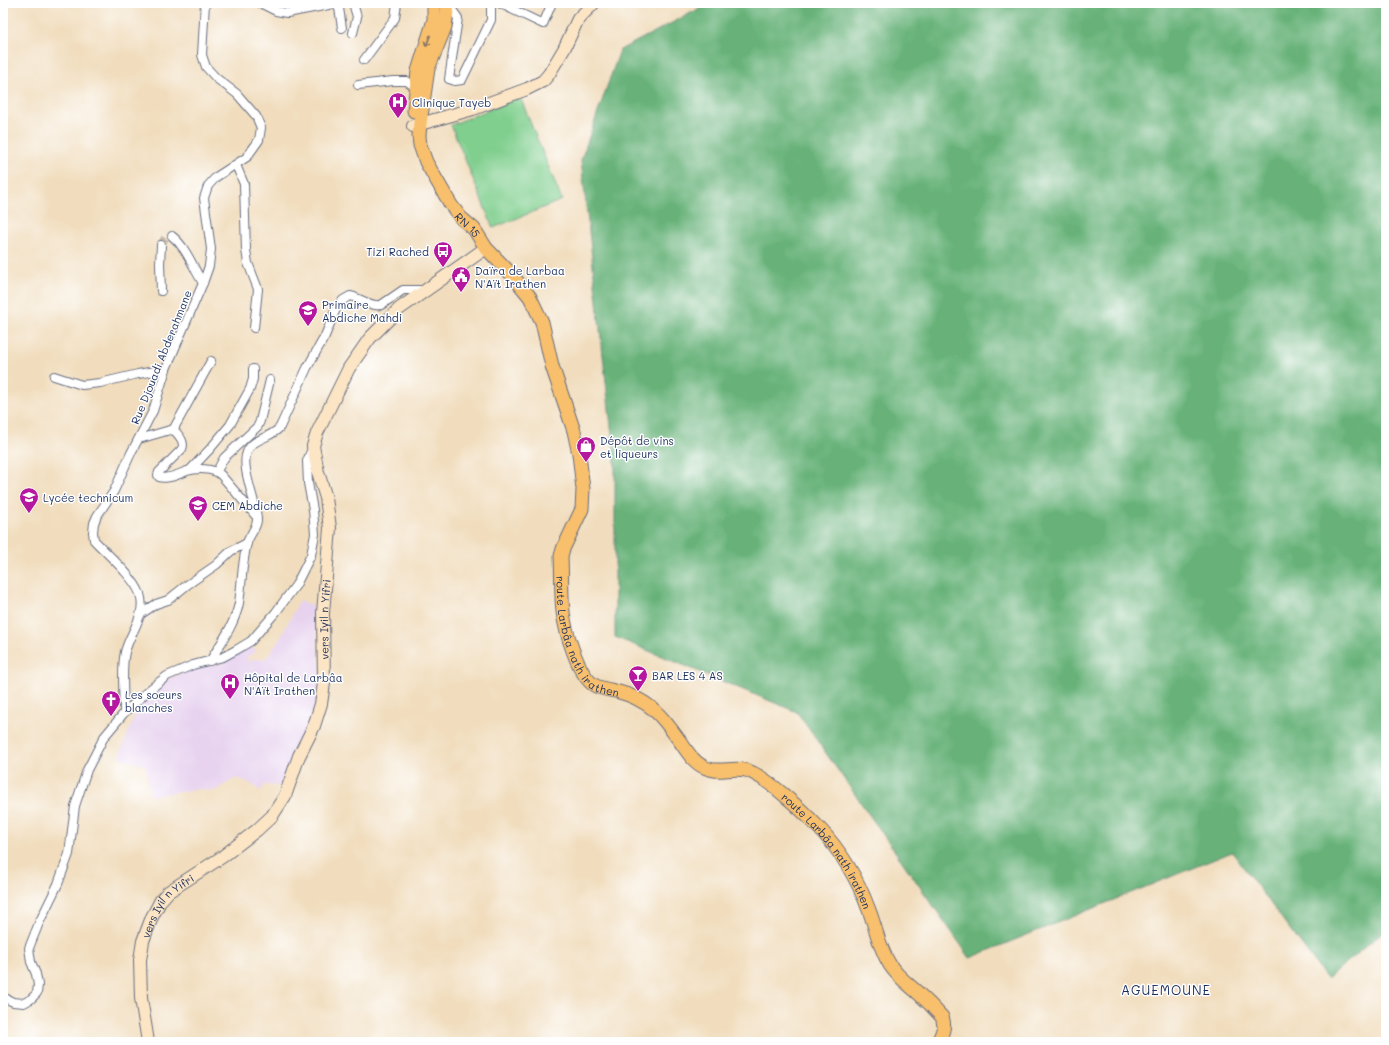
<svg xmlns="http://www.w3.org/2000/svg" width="1389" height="1045" viewBox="0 0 1389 1045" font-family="Mali,sans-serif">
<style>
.built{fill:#e7d2ef}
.green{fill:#80cf8e;stroke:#4e7f76}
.forest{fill:#68b279;stroke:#42706c}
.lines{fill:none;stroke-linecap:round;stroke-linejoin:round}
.street-tunnel{stroke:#c6baaa;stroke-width:8;stroke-dasharray:8 4;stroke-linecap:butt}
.street-casing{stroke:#666c7f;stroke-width:10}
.secondary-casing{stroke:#666c7f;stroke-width:14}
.primary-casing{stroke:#666c7f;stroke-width:15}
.street{stroke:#fff;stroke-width:8}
.secondary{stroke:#fce5c4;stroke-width:12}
.primary{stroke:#f8bf6c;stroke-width:13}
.oneway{stroke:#7e7064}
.labels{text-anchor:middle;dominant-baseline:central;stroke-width:3;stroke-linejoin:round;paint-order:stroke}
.poi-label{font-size:11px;fill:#1b2f5e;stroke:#fff;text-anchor:start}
.street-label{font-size:11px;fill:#1b2f5e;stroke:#fff}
.quarter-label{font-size:13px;letter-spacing:1px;fill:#1b2f5e;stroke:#fff}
</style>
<rect width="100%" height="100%" fill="#fff"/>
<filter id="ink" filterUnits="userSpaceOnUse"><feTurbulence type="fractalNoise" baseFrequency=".025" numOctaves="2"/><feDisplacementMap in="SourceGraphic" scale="8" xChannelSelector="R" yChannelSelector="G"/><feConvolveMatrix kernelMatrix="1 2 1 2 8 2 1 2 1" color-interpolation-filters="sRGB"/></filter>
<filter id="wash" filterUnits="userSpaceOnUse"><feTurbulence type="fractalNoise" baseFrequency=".012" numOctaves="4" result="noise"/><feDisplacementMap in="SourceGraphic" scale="16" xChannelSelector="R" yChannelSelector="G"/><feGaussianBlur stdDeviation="0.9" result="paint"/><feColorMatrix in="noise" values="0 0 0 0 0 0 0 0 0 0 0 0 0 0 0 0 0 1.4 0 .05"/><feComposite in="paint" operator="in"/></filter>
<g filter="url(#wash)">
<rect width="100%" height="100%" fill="#f1ddbd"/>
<polygon class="built" points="299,601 313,605 321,675 315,712 289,766 283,786 264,785 261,791 248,782 236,778 214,791 200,789 150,796 146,766 119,757 140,702 163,681 204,664 220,664 250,646 257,651 246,658 249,662 255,658 261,660 268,656 281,637"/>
<polygon class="green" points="520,97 562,200 493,228 451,125"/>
<polygon class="forest" points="710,3 1386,3 1386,929 1327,979 1232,852 970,958 797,712 615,637 615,462 581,160 620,50"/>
</g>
<g filter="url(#ink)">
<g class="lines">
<polyline class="street-tunnel" points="161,245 165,238 172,236"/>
<defs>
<g id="street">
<polyline points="260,3 276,11 287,13 334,4 339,8 342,28"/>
<polyline points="353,3 357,17 353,33"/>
<polyline points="448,4 458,18 449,79 455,81 462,80 491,20 491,3"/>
<polyline points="501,4 543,24 552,3"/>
<polyline points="364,60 395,18 397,3"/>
<polyline points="358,85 393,81 407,81 415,87"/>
<polyline points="236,165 244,184 246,250 248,263 258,289 254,328"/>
<path d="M172,236C187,248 193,268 203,283"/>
<polyline points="161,245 160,264 161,291"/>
<polyline points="54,376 82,385 100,383 138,374 166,369"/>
<polyline points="173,430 211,361"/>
<path d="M139,439L170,430L175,431C180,437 185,442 182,449L159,472L158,475L159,477C168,480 179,474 187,471C197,468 213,468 221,475L255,515"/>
<polyline points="190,470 210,449 230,425 250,389 253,379 253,369"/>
<polyline points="217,471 224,458 258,426 260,421 270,380"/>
<polyline points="141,614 156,604 168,600 187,585 216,565 231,551 247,543"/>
<path d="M210,661C221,643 235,624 239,603C242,583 242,562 247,543C249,535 257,528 257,520C257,502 240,468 247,452C252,438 272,438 280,427L307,368L325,336L336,309L343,300L350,296C360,298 371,307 381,305L403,290H424"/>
<path d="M124,713C124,696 121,668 125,652C130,632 147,615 140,594C134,577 107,554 94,540L93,532L94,523L97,516L114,491L131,453L153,411L166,369L203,283L209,266L211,249L204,198L208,186L216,177L247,157L259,140L261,128L256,116L237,94L216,78L206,67L202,55L205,3"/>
<polyline points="3,997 13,1002 24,1003 31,999 37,993 38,985 36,974 31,962 29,948 39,923 58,884 69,854 75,806 87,770 104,737 124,713 149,690 167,676 193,665 223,657 236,650 251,641 276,612 296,585 311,555 315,534 313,510 308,483 307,461 313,446"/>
</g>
<g id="secondary">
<polyline points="413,126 473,109 527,89 543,81 549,74 564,49 578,19 594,3"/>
<path id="s1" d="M148,1042L141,998L140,960L143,941L152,917L161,900L168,892L222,857L257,830L272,816L285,796L299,756L314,726L321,704L324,683L323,613L330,528L326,498L318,472L313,446L317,433L349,368L370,338L399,309L486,248"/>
</g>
<g id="primary">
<path id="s2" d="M448,3L445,27L428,69L420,123L419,136L420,145L426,162L451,205L461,218L474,229L486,248L512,275L530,297L542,322L552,366L574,431L579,454L583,489L582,509L563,549L561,556C562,575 561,594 563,612C565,630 578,675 594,685C601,689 611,690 619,692C631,695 643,701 653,709C662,717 669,726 676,736C685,747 691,761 704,767C717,774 731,767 745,770C764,774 805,813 819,828C841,851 858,880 869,910C876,928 879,948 890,965C897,976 907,983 917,992C926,1000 934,1008 942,1017C946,1026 942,1034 938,1042"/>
<polyline points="414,111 418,71 434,20 434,3"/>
</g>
</defs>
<use href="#street" class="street-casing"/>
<use href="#secondary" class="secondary-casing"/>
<use href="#primary" class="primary-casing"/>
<use href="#street" class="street"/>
<use href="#secondary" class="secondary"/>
<use href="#primary" class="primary"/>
</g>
<defs><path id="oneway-shaft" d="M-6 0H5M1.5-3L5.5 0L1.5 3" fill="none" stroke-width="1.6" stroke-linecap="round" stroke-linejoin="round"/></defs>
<use class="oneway" href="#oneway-shaft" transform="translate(428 41) rotate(111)"/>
</g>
<defs>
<symbol id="hospital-pin" viewBox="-11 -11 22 30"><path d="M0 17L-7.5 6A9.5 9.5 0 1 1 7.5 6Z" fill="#b5179e" stroke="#fff"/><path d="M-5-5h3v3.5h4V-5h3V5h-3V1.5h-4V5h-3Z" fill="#fff"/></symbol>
<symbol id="bus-pin" viewBox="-11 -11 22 30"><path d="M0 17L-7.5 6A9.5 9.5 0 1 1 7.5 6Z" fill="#b5179e" stroke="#fff"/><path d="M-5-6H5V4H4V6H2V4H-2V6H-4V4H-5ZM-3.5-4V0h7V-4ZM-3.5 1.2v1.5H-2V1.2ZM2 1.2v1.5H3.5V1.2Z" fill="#fff"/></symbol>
<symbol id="civic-pin" viewBox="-11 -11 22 30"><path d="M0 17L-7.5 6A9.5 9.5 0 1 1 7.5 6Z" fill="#b5179e" stroke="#fff"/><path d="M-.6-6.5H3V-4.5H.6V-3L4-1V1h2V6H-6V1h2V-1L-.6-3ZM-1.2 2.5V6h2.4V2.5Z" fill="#fff"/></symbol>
<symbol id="school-pin" viewBox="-11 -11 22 30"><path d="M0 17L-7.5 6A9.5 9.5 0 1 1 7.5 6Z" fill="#b5179e" stroke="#fff"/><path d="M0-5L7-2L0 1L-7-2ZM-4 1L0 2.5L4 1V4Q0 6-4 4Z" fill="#fff"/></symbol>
<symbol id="shop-pin" viewBox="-11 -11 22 30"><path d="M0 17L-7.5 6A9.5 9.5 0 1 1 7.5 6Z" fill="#b5179e" stroke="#fff"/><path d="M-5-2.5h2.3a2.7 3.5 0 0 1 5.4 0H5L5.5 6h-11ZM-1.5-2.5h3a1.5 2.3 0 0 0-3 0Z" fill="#fff"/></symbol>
<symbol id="bar-pin" viewBox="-11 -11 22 30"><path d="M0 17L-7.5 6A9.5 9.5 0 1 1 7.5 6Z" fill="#b5179e" stroke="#fff"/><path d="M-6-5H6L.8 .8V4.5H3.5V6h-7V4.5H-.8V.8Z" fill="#fff"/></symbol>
<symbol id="church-pin" viewBox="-11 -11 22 30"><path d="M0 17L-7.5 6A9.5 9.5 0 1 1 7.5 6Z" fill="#b5179e" stroke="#fff"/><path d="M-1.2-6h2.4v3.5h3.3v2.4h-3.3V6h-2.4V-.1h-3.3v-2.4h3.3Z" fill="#fff"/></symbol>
</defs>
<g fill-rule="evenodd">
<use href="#hospital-pin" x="387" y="91" width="22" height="30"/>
<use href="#bus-pin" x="432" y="240" width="22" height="30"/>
<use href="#civic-pin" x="450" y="265" width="22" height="30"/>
<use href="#school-pin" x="297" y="299" width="22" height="30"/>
<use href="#shop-pin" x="575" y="435" width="22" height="30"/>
<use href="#school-pin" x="18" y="486" width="22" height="30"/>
<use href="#school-pin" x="187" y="494" width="22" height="30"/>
<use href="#bar-pin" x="627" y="664" width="22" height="30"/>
<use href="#hospital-pin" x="219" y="672" width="22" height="30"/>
<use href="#church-pin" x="100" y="689" width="22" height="30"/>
</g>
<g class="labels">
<g class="poi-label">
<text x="412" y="102">Clinique Tayeb</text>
<text x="429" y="251" text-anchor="end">Tizi Rached</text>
<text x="475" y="270">Daïra de Larbaa<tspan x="475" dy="13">N'Aït Irathen</tspan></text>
<text x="322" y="304">Primaire<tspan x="322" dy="13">Abdiche Mahdi</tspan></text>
<text x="600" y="440">Dépôt de vins<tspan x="600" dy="13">et liqueurs</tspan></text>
<text x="43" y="497">Lycée technicum</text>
<text x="212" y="505">CEM Abdiche</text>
<text x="652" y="675">BAR LES 4 AS</text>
<text x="244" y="677">Hôpital de Larbâa<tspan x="244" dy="13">N'Aït Irathen</tspan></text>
<text x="125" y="694">Les soeurs<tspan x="125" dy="13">blanches</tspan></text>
</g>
<g class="street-label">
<text stroke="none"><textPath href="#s2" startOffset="240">RN 15</textPath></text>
<text transform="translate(161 357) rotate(-68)">Rue Djouadi Abderahmane</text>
<text stroke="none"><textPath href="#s1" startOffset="494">vers Iγil n Yifri</textPath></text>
<text stroke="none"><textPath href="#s2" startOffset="699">route Larbâa nath irathen</textPath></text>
<text stroke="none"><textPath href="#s2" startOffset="1046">route Larbâa nath irathen</textPath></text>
<text stroke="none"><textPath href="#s1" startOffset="146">vers Iγil n Yifri</textPath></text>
</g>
<g class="quarter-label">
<text x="1166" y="989">AGUEMOUNE</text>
</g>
</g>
<rect width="1389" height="1045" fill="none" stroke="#fff" stroke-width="16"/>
</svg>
